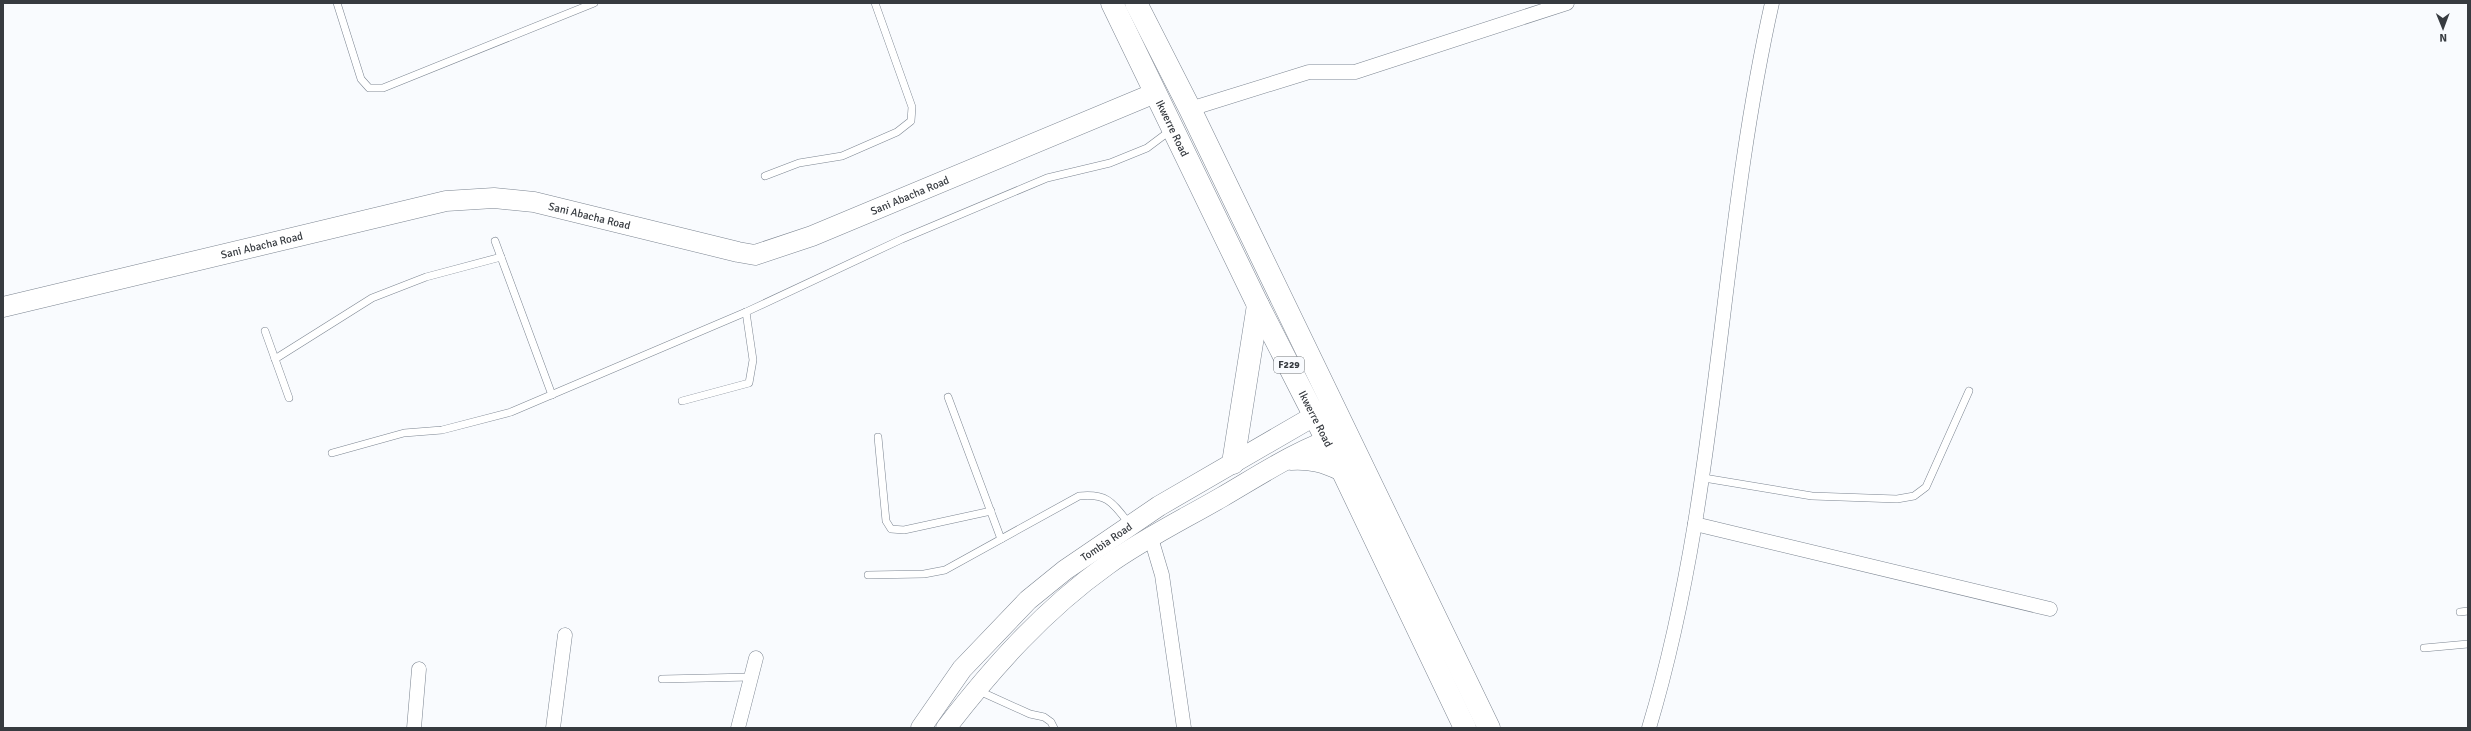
<svg xmlns="http://www.w3.org/2000/svg" width="2471" height="731" viewBox="0 0 2471 731" font-family="Signika,sans-serif">
<style>
.lines{fill:none;stroke-linecap:round;stroke-linejoin:round}
.lane-casing{stroke:#7c8591;stroke-width:8}
.street-casing{stroke:#7c8591;stroke-width:15}
.secondary-casing{stroke:#7c8591;stroke-width:21}
.primary-casing{stroke:#7c8591;stroke-width:23}
.lane{stroke:#fff;stroke-width:7}
.street{stroke:#fff;stroke-width:14}
.secondary{stroke:#fff;stroke-width:20}
.primary{stroke:#fff;stroke-width:22}
.labels{text-anchor:middle;dominant-baseline:central;stroke-width:3.5;stroke-linejoin:round;paint-order:stroke}
.shield{fill:#f9fbfe;stroke:#717579;stroke-width:1}
.shield-label{font-size:10px;font-weight:bold;fill:#373b40}
.street-label{font-size:11px;fill:#373b40;stroke:#f9fbfe}
</style>
<rect width="100%" height="100%" fill="#f9fbfe"/>
<g class="lines">
<defs>
<g id="lane">
<polyline points="337,3 361,79 369,88 383,88 594,3"/>
<polyline points="765,176 799,163 842,156 897,132 911,121 912,107 875,3"/>
<polyline points="495,241 552,395"/>
<polyline points="265,331 289,398"/>
<polyline points="275,359 372,298 426,277 501,257"/>
<polyline points="948,397 1001,539"/>
<polyline points="682,401 749,383 753,360 746,312"/>
<polyline points="878,437 886,521 891,529 904,530 991,511"/>
<polyline points="332,453 404,433 442,430 511,412 746,312 902,239 1047,178 1110,163 1147,148 1171,130"/>
<polyline points="1704,478 1812,496 1897,499 1914,496 1926,487 1969,391"/>
<path d="M868,575L924,574L945,570L1079,496C1108,493 1113,503 1130,525"/>
<polyline points="2460,612 2468,611"/>
<polyline points="2424,648 2468,644"/>
<polyline points="662,679 751,677"/>
<polyline points="977,690 1030,714 1044,717 1051,722 1054,728"/>
</g>
<g id="street">
<polyline points="1190,109 1309,72 1355,72 1567,3"/>
<polyline points="1695,524 2050,609"/>
<polyline points="1151,538 1162,575 1184,728"/>
<polyline points="414,728 419,669"/>
<polyline points="553,728 565,635"/>
<polyline points="738,728 756,658"/>
<path d="M1649,728C1720,492 1718,243 1772,3"/>
</g>
<g id="secondary">
<path id="s1" d="M3,307L446,201L494,198L534,202L738,252L755,255L812,236L1155,93"/>
<path id="s2" d="M921,728L962,669L1028,600L1065,570L1159,506L1328,408"/>
<path d="M946,728C993,667 1044,610 1107,565C1143,539 1184,519 1222,497C1260,475 1300,448 1343,435"/>
</g>
<g id="primary">
<path id="s3" d="M1112,3L1258,305L1342,470L1465,728"/>
<polyline points="1136,3 1190,109 1489,728"/>
<path d="M1291,459C1311,458 1324,461 1342,470"/>
<polyline points="1233,463 1258,305"/>
</g>
</defs>
<use href="#lane" class="lane-casing"/>
<use href="#street" class="street-casing"/>
<use href="#secondary" class="secondary-casing"/>
<use href="#primary" class="primary-casing"/>
<use href="#lane" class="lane"/>
<use href="#street" class="street"/>
<use href="#secondary" class="secondary"/>
<use href="#primary" class="primary"/>
</g>
<g class="labels">
<rect class="shield" x="1274" y="357" width="30" height="16" rx="3"/>
<g class="shield-label">
<text x="1289" y="365">F229</text>
</g>
<g class="street-label">
<text stroke="none"><textPath href="#s3" startOffset="139">Ikwerre Road</textPath></text>
<text stroke="none"><textPath href="#s1" startOffset="937">Sani Abacha Road</textPath></text>
<text stroke="none"><textPath href="#s1" startOffset="601">Sani Abacha Road</textPath></text>
<text stroke="none"><textPath href="#s1" startOffset="266">Sani Abacha Road</textPath></text>
<text stroke="none"><textPath href="#s3" startOffset="463">Ikwerre Road</textPath></text>
<text stroke="none"><textPath href="#s2" startOffset="265">Tombia Road</textPath></text>
</g>
</g>
<rect width="2471" height="731" fill="none" stroke="#373b40" stroke-width="8"/>
<g transform="translate(2443 28) rotate(179)" stroke="#f9fbfe" stroke-width="3" paint-order="stroke">
<path d="M0-3L7 15L0 10L-7 15Z" fill="#373b40"/>
<text y="-6" font-size="11" font-weight="bold" text-anchor="middle" fill="#373b40">N</text>
</g>
</svg>
